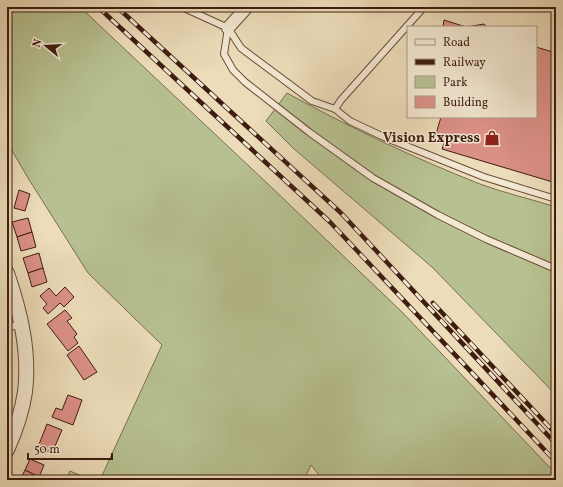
<svg xmlns="http://www.w3.org/2000/svg" width="563" height="487" viewBox="0 0 563 487" font-family="Vollkorn,serif">
<style>
.green{fill:#b7c090;stroke:#7a6e50}
.building{fill:#db9087;stroke:#3e1c10}
.lines{fill:none;stroke-linecap:round;stroke-linejoin:round}
.service-casing{stroke:#6a4c3a;stroke-width:8}
.minor-casing{stroke:#6a4c3a;stroke-width:14}
.tertiary-casing{stroke:#6a4c3a;stroke-width:16}
.service{stroke:#f3e8d2;stroke-width:6}
.minor{stroke:#f3e8d2;stroke-width:12}
.tertiary{stroke:#f3e8d2;stroke-width:14}
.rail-casing{stroke:#3e1c10;stroke-width:4.5}
.rail{stroke:#f3e8d2;stroke-width:3;stroke-dasharray:9;stroke-linecap:butt}
.labels{text-anchor:middle;dominant-baseline:central;stroke-width:3;stroke-linejoin:round;paint-order:stroke}
.poi-label{font-size:14px;font-weight:bold;fill:#3e1c10;stroke:#f3e8d2;text-anchor:end}
</style>
<rect width="100%" height="100%" fill="#ecdcb9"/>
<filter id="stains"><feTurbulence type="fractalNoise" baseFrequency=".005" numOctaves="4"/><feColorMatrix values="0 0 0 0 .2 0 0 0 0 .09 0 0 0 0 .02 0 0 0 .5 -.17"/></filter>
<radialGradient id="worn" r=".72"><stop offset=".6" stop-color="#630" stop-opacity="0"/><stop offset="1" stop-color="#630" stop-opacity=".3"/></radialGradient>
<g class="green">
<polygon points="7,7 80,7 268,184 402,312 556,474 556,480 323,480 311,465 304,480 100,480 162,345 88,273 28,178 7,142"/>
<path d="M287,93C349,127 414,158 480,184C504,193 531,199 556,207V395L432,267L293,148L266,121Z"/>
<polygon points="70,471 91,480 66,480"/>
</g>
<g class="building">
<polygon points="444,20 466,27 484,24 487,27 443,27"/>
<polygon points="536,47 556,53 556,183 442,149 446,137 436,134 441,117 536,117"/>
<polygon points="19,190 30,194 25,211 14,208"/>
<polygon points="28,218 32,232 17,237 12,222"/>
<polygon points="32,232 36,247 21,251 17,237"/>
<polygon points="39,253 43,268 28,273 23,258"/>
<polygon points="43,268 47,282 32,287 28,273"/>
<polygon points="65,287 74,297 64,307 60,303 48,314 43,308 47,304 40,296 49,288 56,296"/>
<polygon points="65,310 72,318 67,321 77,334 74,337 78,343 68,351 47,324"/>
<polygon points="79,346 97,372 84,380 67,355"/>
<polygon points="68,395 82,400 73,425 52,417 56,408 62,410"/>
<polygon points="47,424 62,430 52,453 38,447"/>
<polygon points="30,459 44,465 39,477 25,470"/>
<polygon points="25,470 39,477 38,480 20,480"/>
</g>
<g class="lines">
<defs>
<g id="service">
<polyline points="182,7 228,28 241,48 312,101 335,109 341,100 424,7"/>
<polyline points="228,28 224,54 233,70 245,82 309,132 373,178 438,215 486,239 556,269"/>
<polyline points="335,109 350,121 384,137 484,177 556,199"/>
<polyline points="7,328 21,324"/>
</g>
<polyline id="minor" points="228,28 247,7"/>
<path id="tertiary" d="M7,273C20,311 30,351 25,392C22,412 15,432 7,450"/>
</defs>
<use href="#service" class="service-casing"/>
<use href="#minor" class="minor-casing"/>
<use href="#tertiary" class="tertiary-casing"/>
<use href="#service" class="service"/>
<use href="#minor" class="minor"/>
<use href="#tertiary" class="tertiary"/>
<defs>
<g id="rail">
<polyline points="98,7 330,222 556,462"/>
<polyline points="117,7 341,213 556,444"/>
<polyline points="433,303 556,434"/>
</g>
</defs>
<use href="#rail" class="rail-casing"/>
<use href="#rail" class="rail"/>
</g>
<defs>
<symbol id="shop-bare" viewBox="-9 -9 18 18"><path d="M-5-2.5h2.3a2.7 3.5 0 0 1 5.4 0H5L5.5 6h-11ZM-1.5-2.5h3a1.5 2.3 0 0 0-3 0Z" fill="#8f2418" stroke="#f3e8d2" stroke-width="2.5" paint-order="stroke"/></symbol>
</defs>
<g fill-rule="evenodd">
<use href="#shop-bare" x="481" y="127" width="22" height="22"/>
</g>
<g class="labels">
<g class="poi-label">
<text x="480" y="138">Vision Express</text>
</g>
</g>
<rect width="563" height="487" fill="none" stroke="#ecdcb9" stroke-width="24"/>
<rect x="8" y="8" width="547" height="471" fill="none" stroke="#3e1c10" stroke-width="2"/>
<rect x="12" y="12" width="539" height="463" fill="none" stroke="#3e1c10"/>
<rect x="407" y="26" width="130" height="92" fill="#f3e8d2" stroke="#ab9684"/>
<rect x="415" y="39" width="20" height="6" fill="#f3e8d2" stroke="#ab9684"/>
<text x="443" y="46" font-size="12" fill="#3e1c10">Road</text>
<rect x="415" y="59" width="20" height="6" fill="#3e1c10" stroke="#ab9684"/>
<text x="443" y="66" font-size="12" fill="#3e1c10">Railway</text>
<rect x="415" y="76" width="20" height="12" fill="#b7c090" stroke="#ab9684"/>
<text x="443" y="86" font-size="12" fill="#3e1c10">Park</text>
<rect x="415" y="96" width="20" height="12" fill="#db9087" stroke="#ab9684"/>
<text x="443" y="106" font-size="12" fill="#3e1c10">Building</text>
<g transform="translate(46 46) rotate(288)" stroke="#f3e8d2" stroke-width="3" paint-order="stroke">
<path d="M0-3L7 15L0 10L-7 15Z" fill="#3e1c10"/>
<text y="-6" font-size="11" font-weight="bold" text-anchor="middle" fill="#3e1c10">N</text>
</g>
<path d="M28 453v6h84v-6" fill="none" stroke="#3e1c10" stroke-width="2"/>
<text x="34" y="453" font-size="12" fill="#3e1c10" stroke="#f3e8d2" stroke-width="3" paint-order="stroke">50 m</text>
<rect width="100%" height="100%" filter="url(#stains)"/>
<rect width="100%" height="100%" fill="url(#worn)"/>
</svg>
